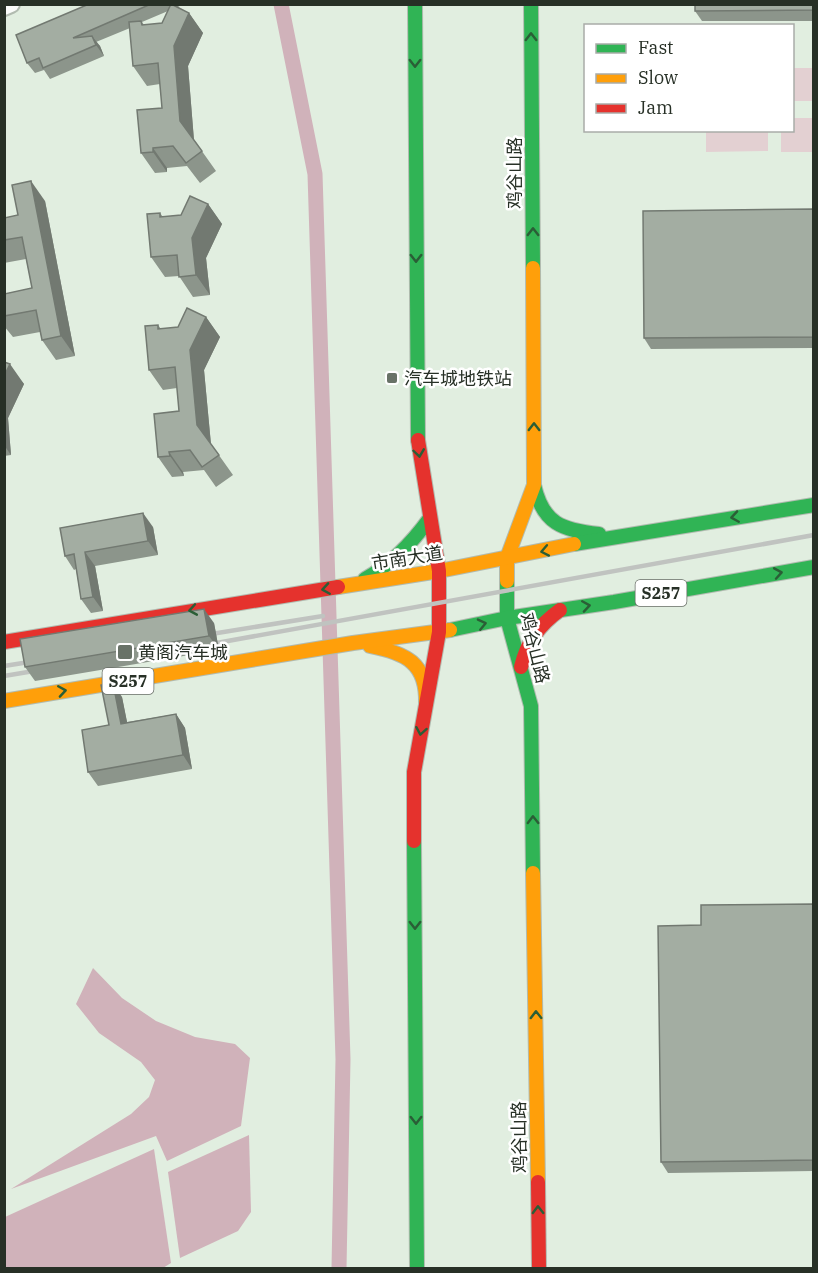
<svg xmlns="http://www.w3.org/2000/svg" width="818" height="1273" viewBox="0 0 818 1273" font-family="'IBM Plex Serif','Noto Sans SC',serif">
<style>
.green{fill:#e3d0d2}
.water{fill:#d0b2ba}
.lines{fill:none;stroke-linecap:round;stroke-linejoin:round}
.canal{stroke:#d0b2ba;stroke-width:15}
.street-casing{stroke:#b1bbb0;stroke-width:20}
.fast-casing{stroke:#b1bbb0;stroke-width:16}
.slow-casing{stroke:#b1bbb0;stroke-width:16}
.jam-casing{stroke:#b1bbb0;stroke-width:16}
.street{stroke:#fafcfa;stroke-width:16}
.fast{stroke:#30b455;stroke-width:14}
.slow{stroke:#ff9f0a;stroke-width:14}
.jam{stroke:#e5322d;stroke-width:14}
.rail{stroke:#c0c3c0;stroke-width:4.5}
.wall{fill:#8c958b;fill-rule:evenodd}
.shaded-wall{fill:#727971}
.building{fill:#a3ada2;stroke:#727971;stroke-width:1.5}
.oneway{stroke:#2a5e36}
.poi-dot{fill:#687267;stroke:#fff;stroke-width:2}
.labels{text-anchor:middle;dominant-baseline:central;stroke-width:5;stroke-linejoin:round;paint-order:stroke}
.shield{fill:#fff;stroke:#686e67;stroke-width:1.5}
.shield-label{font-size:16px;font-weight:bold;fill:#273026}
.street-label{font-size:18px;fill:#273026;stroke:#fff}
.poi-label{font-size:18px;fill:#273026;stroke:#fff;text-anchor:start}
</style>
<rect width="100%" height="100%" fill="#e1eee0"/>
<g class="green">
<polygon points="792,68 813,68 813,101 793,101"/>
<polygon points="793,118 813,118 813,152 781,152 781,131 792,130"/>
<polygon points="706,131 768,131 768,151 706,152"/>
</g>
<g class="water">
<polygon points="93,968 122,998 156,1021 195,1037 235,1044 250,1058 241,1126 167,1161 156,1136 11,1189 131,1114 149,1097 155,1080 141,1062 99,1033 76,1004"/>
<polygon points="249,1135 251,1212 238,1231 180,1258 168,1172"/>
<polygon points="154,1149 171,1263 163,1268 5,1268 5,1217"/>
</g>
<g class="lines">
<polyline class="canal" points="281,4 315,174 343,1059 339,1268"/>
<defs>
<polyline id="street" points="4,7 11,4"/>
<g id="fast">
<polyline points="415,4 418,440"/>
<polyline points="531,4 533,268"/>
<path d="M534,485C543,524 562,530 599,534"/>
<polyline points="574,544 814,505"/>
<path d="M365,579C392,564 412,543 430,518"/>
<polyline points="507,581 507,618 531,706 533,873"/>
<polyline points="450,630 507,618 614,602 814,567"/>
<polyline points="414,841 417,1268"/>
</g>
<g id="slow">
<polyline points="507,581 507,558 534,485 533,268"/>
<polyline points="338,587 439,571 574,544"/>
<path d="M370,646C406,653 427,663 426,703"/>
<polyline points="4,701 353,643 450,630"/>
<polyline points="533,873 538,1182"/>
</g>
<g id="jam">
<polyline points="4,642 338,587"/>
<path d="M521,667C527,642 539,625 560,610"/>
<polyline points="414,841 414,772 439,632 439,571 418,440"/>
<polyline points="538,1182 539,1268"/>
</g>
</defs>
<use href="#street" class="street-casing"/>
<use href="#fast" class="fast-casing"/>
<use href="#slow" class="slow-casing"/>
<use href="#jam" class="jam-casing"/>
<use href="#street" class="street"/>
<use href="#fast" class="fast"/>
<use href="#slow" class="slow"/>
<use href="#jam" class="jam"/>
<g class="rail">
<polyline points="199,636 323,616"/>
<polyline points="200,646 814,535"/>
<polyline points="4,666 42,660"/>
<polyline points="4,676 46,669"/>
</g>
</g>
<g class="wall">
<path d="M89,4H182L178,7L189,13L203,33L188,66L194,140L216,171L200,183L187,166L167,168V172L155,173L141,153L162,108L160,84L147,86L133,66L130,28L96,42L100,46L104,56L50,79L44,70L35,73L27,63ZM168,11L162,23L144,25L142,22Z"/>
<polygon points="813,4 813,21 702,21 695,11"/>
<polygon points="45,201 75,356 56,360 42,340 40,332 13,337 4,326 4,294 32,288 26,259 4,263 4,218 18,215"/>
<polygon points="208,204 222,224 206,258 210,295 193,297 179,276 165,277 151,257 160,213 163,217 181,215"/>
<polygon points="813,209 813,348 651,349 644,338"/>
<polygon points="206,317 220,337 204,370 211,444 233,475 216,487 204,470 183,472 184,476 172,477 158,457 179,411 177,388 163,390 149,370 158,325 161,329 178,327"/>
<polygon points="4,362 24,384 8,418 11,455 4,456"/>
<polygon points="153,527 158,555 95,566 103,611 91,613 81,599 76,569 74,570 65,556"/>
<polygon points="214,623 219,650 35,681 25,667"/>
<polygon points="122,697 127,722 176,714 185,728 192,769 98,786 88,772"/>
<polygon points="813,904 813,1171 668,1173 661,1162 701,925"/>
</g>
<g class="shaded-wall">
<polygon points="189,13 203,33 188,66 194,141 180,121 174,46"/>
<polygon points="92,36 100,46 104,56 96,45"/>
<polygon points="153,148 167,168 167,172 153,152"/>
<polygon points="31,181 45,201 75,356 61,336"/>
<polygon points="208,204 222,224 206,258 210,295 196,275 192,238"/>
<polygon points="206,317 220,337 204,370 211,445 197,425 190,350"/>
<polygon points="10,364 24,384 8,418 11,455 4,445 4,376"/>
<polygon points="169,452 183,472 184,476 170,456"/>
<polygon points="143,513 153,527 158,555 148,541"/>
<polygon points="85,552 95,566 103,611 93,597"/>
<polygon points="204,609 214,623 219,650 209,636"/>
<polygon points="113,683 122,697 130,737 121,724"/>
<polygon points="176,714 185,728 192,769 183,755"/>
</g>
<g class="building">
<polygon points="89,4 151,4 73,38 92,36 96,45 43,68 39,58 27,63 16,35"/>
<polygon points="171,4 189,13 174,46 180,121 202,151 186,163 173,146 153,148 153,152 141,153 137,110 162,108 158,63 133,66 129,22 141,21 142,25 162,23"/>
<polygon points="695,4 813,4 813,10 695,11"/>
<polygon points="31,181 61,336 42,340 36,310 4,316 4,294 32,288 22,237 4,240 4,218 18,215 12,185"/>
<polygon points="190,196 208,204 192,238 196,275 179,277 177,255 151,257 147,214 160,213 160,217 181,215"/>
<polygon points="813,209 813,337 644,338 643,211"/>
<polygon points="187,308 206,317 190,350 197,425 219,455 202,467 190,450 169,452 170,456 158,457 154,414 179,411 175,367 149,370 145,326 158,325 158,329 178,327"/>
<polygon points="4,362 10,364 4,376"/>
<polygon points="143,513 148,541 85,552 93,597 81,599 74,554 65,556 60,528"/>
<polygon points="204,609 209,636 25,667 20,639"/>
<polygon points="113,683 121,724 176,714 183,755 88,772 82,730 109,725 101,685"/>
<polygon points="813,904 813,1160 661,1162 658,926 701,925 701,905"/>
</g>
<defs><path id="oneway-chevron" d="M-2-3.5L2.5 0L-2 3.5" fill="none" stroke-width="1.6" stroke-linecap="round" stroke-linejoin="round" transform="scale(1.5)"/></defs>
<g class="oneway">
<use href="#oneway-chevron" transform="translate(531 37) rotate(-90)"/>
<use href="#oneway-chevron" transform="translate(415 63) rotate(90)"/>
<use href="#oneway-chevron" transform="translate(533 232) rotate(-90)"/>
<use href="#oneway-chevron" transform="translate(416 258) rotate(90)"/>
<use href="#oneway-chevron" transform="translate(534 427) rotate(-90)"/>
<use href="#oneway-chevron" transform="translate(419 453) rotate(82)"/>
<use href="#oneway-chevron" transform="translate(735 517) rotate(171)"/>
<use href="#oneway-chevron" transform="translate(545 551) rotate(169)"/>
<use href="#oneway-chevron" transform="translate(778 573) rotate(-10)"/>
<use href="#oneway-chevron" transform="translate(326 589) rotate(171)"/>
<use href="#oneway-chevron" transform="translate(586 606) rotate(-9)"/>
<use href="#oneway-chevron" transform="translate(193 610) rotate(170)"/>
<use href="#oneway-chevron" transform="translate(482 624) rotate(-13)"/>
<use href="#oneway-chevron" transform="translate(62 691) rotate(-9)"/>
<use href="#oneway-chevron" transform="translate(421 731) rotate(100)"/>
<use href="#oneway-chevron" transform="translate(533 820) rotate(-91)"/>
<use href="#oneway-chevron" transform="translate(415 925) rotate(90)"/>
<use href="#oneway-chevron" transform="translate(536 1015) rotate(-91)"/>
<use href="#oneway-chevron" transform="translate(416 1120) rotate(90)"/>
<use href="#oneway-chevron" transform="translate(538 1210) rotate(-91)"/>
</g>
<g class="poi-dot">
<rect x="386" y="372" width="12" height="12" rx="3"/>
<rect x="117" y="644" width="16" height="16" rx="3"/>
</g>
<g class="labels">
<g class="shield">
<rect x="635.5" y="580" width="51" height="26" rx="4.5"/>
<rect x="102.5" y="668" width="51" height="26" rx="4.5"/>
</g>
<g class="shield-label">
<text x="661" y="593">S257</text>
<text x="128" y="681">S257</text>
</g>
<g class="street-label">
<text transform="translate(514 173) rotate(-90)">鸡谷山路</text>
<text transform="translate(407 558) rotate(-9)">市南大道</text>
<text transform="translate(535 648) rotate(76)">鸡谷山路</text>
<text transform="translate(519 1137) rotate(-91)">鸡谷山路</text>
</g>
<g class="poi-label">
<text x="404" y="378">汽车城地铁站</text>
<text x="138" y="652">黄阁汽车城</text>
</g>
</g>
<rect width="818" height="1273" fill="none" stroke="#273026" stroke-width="12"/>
<rect x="584" y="24" width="210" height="108" fill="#ffffff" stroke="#a9aca8" stroke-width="1.5"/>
<rect x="596" y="44" width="30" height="9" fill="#30b455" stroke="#a9aca8" stroke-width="1.5"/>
<text x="638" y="54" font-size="18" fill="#273026">Fast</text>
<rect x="596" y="74" width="30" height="9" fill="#ff9f0a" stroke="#a9aca8" stroke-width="1.5"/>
<text x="638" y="84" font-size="18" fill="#273026">Slow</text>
<rect x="596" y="104" width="30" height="9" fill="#e5322d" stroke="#a9aca8" stroke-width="1.5"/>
<text x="638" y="114" font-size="18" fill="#273026">Jam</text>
</svg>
